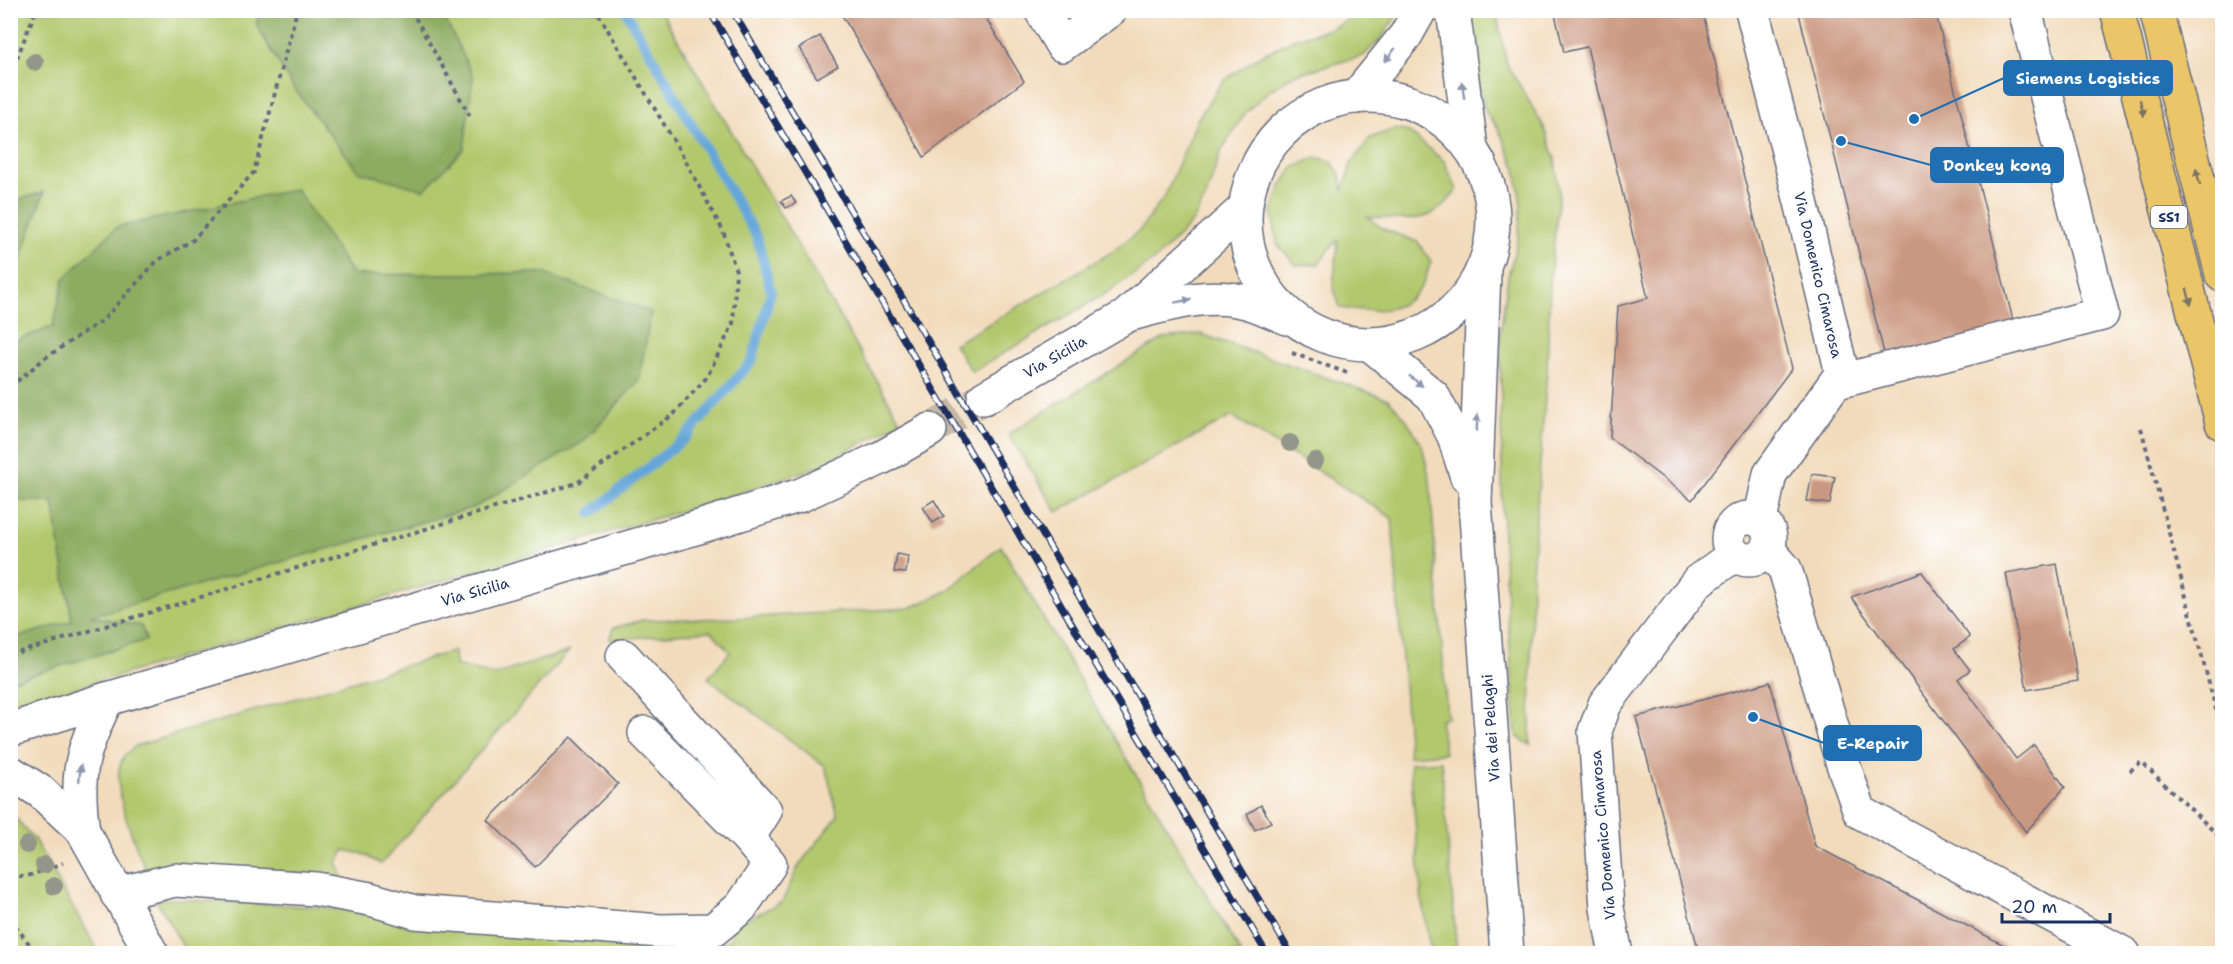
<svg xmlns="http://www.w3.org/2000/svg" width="2233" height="964" viewBox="0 0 2233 964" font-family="'Shantell Sans',sans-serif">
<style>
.green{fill:#b2c86d;stroke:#667c66;stroke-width:1.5}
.forest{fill:#8dac60;stroke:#546e5f;stroke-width:1.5}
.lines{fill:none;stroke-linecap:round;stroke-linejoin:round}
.stream{stroke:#65a6d9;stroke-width:10}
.building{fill:#ca9880}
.minor-tunnel{stroke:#c7b9a8;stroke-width:33;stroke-dasharray:33 16;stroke-linecap:butt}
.minor-casing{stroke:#666b7f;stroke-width:36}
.highway-casing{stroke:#666b7f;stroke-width:36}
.path{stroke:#666b7f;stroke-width:4;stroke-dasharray:4.5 4.5;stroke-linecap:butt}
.minor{stroke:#fff;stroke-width:33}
.highway{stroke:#ebc669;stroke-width:33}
.rail-casing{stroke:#1b2f5e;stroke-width:7}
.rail{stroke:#fff;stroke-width:4.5;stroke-dasharray:14;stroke-linecap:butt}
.tree{fill:#94968a}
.oneway{fill:#8d97ae}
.oneway2{fill:#797363}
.labels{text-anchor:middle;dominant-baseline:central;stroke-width:6;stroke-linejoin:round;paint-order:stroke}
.shield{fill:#fff;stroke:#5f6d8e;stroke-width:1.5}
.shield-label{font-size:14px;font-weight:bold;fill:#1b2f5e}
.street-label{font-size:15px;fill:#1b2f5e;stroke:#fff}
.leader{fill:none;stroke:#1f6fb2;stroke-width:2}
.callout-dot{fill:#1f6fb2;stroke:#fff;stroke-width:2}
.callout{fill:#1f6fb2;stroke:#1f6fb2;stroke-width:2}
.callout-label{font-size:16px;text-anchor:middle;font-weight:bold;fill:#fff}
</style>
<rect width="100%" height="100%" fill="#fff"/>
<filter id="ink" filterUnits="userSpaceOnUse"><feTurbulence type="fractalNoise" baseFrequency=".0167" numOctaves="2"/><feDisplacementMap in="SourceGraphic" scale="12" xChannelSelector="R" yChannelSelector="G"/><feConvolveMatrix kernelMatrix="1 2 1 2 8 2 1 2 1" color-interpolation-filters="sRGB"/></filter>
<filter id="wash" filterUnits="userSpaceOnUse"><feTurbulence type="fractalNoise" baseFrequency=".008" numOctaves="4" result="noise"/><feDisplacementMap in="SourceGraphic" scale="24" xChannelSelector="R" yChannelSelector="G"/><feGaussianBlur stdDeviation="1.35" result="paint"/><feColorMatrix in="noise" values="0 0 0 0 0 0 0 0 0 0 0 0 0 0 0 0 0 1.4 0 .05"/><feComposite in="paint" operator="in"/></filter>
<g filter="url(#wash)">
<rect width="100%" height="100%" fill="#f2dbbb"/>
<g class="green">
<polygon points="11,11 258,11 257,26 473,77 441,11 661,11 901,422 817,467 709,503 11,707 11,681 146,640 141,626 88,616 475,507 584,441 639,380 542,273 353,275 296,189 64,279 53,327 11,342 11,287 44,193 11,202"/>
<polygon points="1363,11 1400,11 1379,41 1363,56 1293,75 1270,90 1246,112 1221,151 1206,197 1193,221 1157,258 1108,292 972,372 954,344 1112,252 1140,230 1165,196 1198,118 1222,82 1258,57 1296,38 1330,29 1360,14"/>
<polygon points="1469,11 1496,11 1507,64 1544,127 1555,159 1559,193 1550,280 1547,370 1532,574 1530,745 1516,736 1503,545 1500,336 1508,276 1518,239 1521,205 1516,169 1498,128 1485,111 1469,42"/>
<path d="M1394,129L1409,132L1444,161L1457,190C1428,229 1409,218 1367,217L1384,229L1418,242L1431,261C1428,269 1426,280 1421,287C1401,316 1370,311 1340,308L1333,286L1338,240L1330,248L1319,264L1296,265L1277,244L1272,211L1281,186L1293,168L1316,157L1331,161L1340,174L1343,191L1351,164L1370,138Z"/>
<polygon points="1201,334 1388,399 1406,419 1422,445 1430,480 1447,718 1440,719 1445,753 1409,756 1392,518 1232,416 1057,512 1008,434 1164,338"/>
<polygon points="11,500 53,501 72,621 11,639"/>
<polygon points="1001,546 1241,953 187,953 155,898 321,907 410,920 675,949 711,950 730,940 735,925 782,902 799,865 838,816 825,766 708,678 730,652 711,631 609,640 613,628 643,620 738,618 910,608 947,591"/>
<path d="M454,651L455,665L494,675L569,651L381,864L363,854L345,850L337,862L343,877L174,866L146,871C136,844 105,781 125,755C128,752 132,749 136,746Z"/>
<polygon points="1441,761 1457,953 1431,953 1422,903 1410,763"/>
<polygon points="11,813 34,839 99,953 11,953"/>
</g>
<g class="forest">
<polygon points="258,11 441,11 473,76 464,149 424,190 358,171 293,87 257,26"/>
<polygon points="296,189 353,275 542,273 651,312 639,380 584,441 475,507 90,616 141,626 146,640 11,681 11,639 72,621 53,502 11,500 11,342 53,327 64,279 117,227"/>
<polygon points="44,192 11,287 11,202"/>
</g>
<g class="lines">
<polyline class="stream" points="591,513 684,439 752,361 771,292 757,237 625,10"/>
</g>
<g id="blocks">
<g class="building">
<polygon points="775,10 792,10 779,18"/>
<polygon points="839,10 981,10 1024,81 924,157"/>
<polygon points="1554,10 1702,10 1792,368 1692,500 1610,438 1618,306 1648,298 1587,47 1564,52"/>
<polygon points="1798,10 1935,10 2015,328 1886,361"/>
<polygon points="820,36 838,66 817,78 799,48"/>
<polygon points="791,196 796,203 786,208 781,201"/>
<polygon points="1812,474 1835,477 1830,504 1807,501"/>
<polygon points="934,500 944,516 933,523 923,507"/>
<polygon points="897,554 908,556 906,573 894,572"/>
<polygon points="2057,564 2078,681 2027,690 2006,573"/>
<polygon points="1922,572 1970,637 1954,649 1970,670 1958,679 2016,759 2034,745 2065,787 2026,832 1851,597"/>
<polygon points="1770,682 1815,846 2021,954 1699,952 1636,717"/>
<polygon points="571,737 618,784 535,867 488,820"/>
<polygon points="1261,805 1271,822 1255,830 1247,814"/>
</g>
</g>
</g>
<g filter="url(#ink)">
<use href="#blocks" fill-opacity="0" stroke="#666b7f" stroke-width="1.5"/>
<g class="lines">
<polyline class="minor-tunnel" points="930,430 984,398"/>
<defs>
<g id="minor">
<polyline points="1041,10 1062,45 1110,10"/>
<polyline points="1453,10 1471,148"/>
<polyline points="1752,10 1801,202 1842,373 1770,474 1760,521"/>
<circle cx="1369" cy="220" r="124"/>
<polyline points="1356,97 1406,35 1420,10"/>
<polyline points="1484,273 1475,502 1507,954"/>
<path d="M1131,314C1172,303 1215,290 1256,305C1267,309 1277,314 1287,318"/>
<polyline points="1371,345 1433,396 1454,436 1467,477"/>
<polyline points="1837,382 2102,314 2025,10"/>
<polyline points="984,398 1126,316 1245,208"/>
<circle cx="1749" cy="539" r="21"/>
<polyline points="1768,550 1785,569 1843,764 1860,812 2124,954"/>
<polyline points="10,730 107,699 699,527 801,495 881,458 930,430"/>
<polyline points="645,733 748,838"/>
<polyline points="10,772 41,792 83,831 152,954"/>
<path d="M83,831C75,773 81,752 107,699"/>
<polyline points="117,894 175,880 316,889 370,899 415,912 661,931 713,930 741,907 770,864 748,838 765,811 623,656"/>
<polyline points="1616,954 1607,908 1595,731 1605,704 1698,581 1734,555"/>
</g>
<g id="highway">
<polyline points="2117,10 2222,423"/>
<polyline points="2156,10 2222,275"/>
</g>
</defs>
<use href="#minor" class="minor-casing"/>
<use href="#highway" class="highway-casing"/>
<g class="path">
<polyline points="411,10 470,116"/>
<polyline points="10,75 36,10"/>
<polyline points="1292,353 1347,373"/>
<polyline points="10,387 45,358 103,320 157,261 193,240 254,172 297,10"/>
<polyline points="2141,428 2222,732"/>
<polyline points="10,655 577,483 674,414 707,377 733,324 736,271 723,231 684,158 596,10"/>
<polyline points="2130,771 2141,762 2222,839"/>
<polyline points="10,877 31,875 63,863"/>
<polyline points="10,919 37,954"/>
</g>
<use href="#minor" class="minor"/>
<use href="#highway" class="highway"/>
<defs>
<g id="rail">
<polyline points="709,10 1267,954"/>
<polyline points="732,10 1291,954"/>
</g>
</defs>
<use href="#rail" class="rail-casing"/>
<use href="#rail" class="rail"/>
</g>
<g class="tree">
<circle cx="35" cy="62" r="9"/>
<circle cx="1290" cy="443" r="9"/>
<circle cx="1315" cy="461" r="9"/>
<circle cx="27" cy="845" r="9"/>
<circle cx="44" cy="865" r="9"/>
<circle cx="54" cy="886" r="9"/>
</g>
<defs><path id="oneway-solid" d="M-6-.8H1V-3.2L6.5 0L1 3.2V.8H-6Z" transform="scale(1.5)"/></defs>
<g class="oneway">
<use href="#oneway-solid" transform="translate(1390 55) rotate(128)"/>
<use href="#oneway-solid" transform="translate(1463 90) rotate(-98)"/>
<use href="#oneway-solid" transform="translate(1183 301) rotate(-10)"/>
<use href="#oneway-solid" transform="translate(1416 381) rotate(38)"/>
<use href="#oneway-solid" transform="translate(1477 423) rotate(-88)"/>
<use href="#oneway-solid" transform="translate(80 773) rotate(-84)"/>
</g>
<g class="oneway2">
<use href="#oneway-solid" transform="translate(2142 108) rotate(76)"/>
<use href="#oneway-solid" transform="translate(2198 177) rotate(-104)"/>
<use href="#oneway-solid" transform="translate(2189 297) rotate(76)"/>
</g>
</g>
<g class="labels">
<rect class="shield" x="2151" y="206" width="36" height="22" rx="4.5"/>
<g class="shield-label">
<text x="2169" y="217">SS1</text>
</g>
<g class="street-label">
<text transform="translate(1818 275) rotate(77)">Via Domenico Cimarosa</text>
<text transform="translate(1055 357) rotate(-30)">Via Sicilia</text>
<text transform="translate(475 592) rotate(-16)">Via Sicilia</text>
<text transform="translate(1491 728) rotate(-94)">Via dei Pelaghi</text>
<text transform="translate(1603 835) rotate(-95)">Via Domenico Cimarosa</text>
</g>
</g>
<path class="leader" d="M1914 119L2004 78M1841 141L1931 165M1753 717L1824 743"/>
<g class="callout-dot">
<circle cx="1914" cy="119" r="6"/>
<circle cx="1841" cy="141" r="6"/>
<circle cx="1753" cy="717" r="6"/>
</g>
<g class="callout">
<rect x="2004" y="61" width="168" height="34" rx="6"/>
<rect x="1931" y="148" width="132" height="34" rx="6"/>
<rect x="1824" y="726" width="97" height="34" rx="6"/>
</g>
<g class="callout-label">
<text x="2088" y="84">Siemens Logistics</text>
<text x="1997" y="171">Donkey kong</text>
<text x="1873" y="749">E-Repair</text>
</g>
<rect width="2233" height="964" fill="none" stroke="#fff" stroke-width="36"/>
<path d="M2002 913v9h108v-9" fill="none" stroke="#1b2f5e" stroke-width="3"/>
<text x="2011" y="913" font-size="18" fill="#1b2f5e" stroke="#ffffff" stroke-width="4.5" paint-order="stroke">20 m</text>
</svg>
